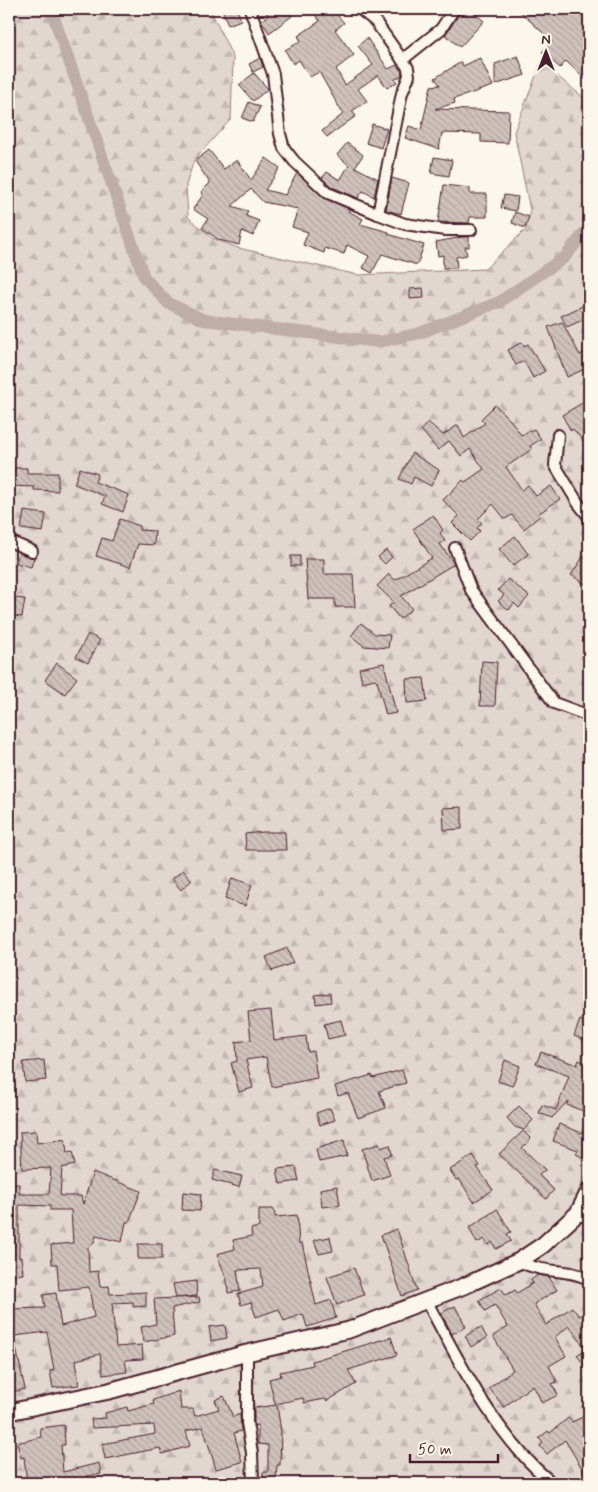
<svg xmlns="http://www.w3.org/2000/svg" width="598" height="1492" viewBox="0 0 598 1492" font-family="Mynerve,sans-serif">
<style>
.forest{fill:url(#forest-firs);stroke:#967b7e}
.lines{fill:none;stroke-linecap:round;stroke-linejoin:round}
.canal{stroke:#bfadaa;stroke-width:12}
.building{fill:url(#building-back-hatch);stroke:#4a1f2b}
.street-casing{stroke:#4a1f2b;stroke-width:14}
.secondary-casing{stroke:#4a1f2b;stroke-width:19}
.street{stroke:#fbf7ec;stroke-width:10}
.secondary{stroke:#fbf7ec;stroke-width:15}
</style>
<defs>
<pattern id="forest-firs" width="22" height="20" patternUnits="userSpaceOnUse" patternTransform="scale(1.25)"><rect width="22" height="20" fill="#e2d7d0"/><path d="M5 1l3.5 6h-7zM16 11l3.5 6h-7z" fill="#c3b8b3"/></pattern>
<pattern id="building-back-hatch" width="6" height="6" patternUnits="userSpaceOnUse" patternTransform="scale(1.25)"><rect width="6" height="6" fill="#cfc2bc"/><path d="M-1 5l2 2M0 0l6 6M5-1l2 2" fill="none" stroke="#b3a6a2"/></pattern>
</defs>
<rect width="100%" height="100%" fill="#fbf7ec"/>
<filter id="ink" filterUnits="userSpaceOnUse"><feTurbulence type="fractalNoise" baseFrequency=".02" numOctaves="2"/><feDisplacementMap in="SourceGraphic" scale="10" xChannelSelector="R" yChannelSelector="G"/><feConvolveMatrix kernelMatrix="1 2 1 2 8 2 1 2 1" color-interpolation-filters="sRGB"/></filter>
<g filter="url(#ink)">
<polygon class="forest" points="9,9 210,9 233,58 231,119 194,160 186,185 188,217 212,238 238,248 358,275 485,269 526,229 530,210 514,132 541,63 589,102 589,1483 9,1483"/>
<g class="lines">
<polyline class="canal" points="51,9 144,277 168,303 204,320 379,342 420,333 499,302 565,257 589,227"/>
</g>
<g class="building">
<polygon points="222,9 237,9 241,20 228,25"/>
<polygon points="264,9 287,9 292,16 269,33 261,20 268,16"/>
<polygon points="310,9 332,9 344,23 335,30 354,55 336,69 345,85 373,65 358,46 367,38 388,69 397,65 402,72 401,76 395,79 397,82 387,88 378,75 358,89 367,101 352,111 356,116 327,137 322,131 343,114 319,72 310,77 299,60 293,64 285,50 301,41 298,36 320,21"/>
<polygon points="463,9 469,9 484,21 460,47 445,35"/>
<polygon points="517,9 580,9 589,17 589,83 566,61 560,68 542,52 552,41"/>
<polygon points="518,56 525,75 495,85 495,64"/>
<polygon points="260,58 263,67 253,72 249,64"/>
<polygon points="480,58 493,86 454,99 455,103 435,109 509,111 508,143 481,142 481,134 442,133 439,149 405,138 409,126 421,130 431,86 440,85 435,78 461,62 463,66"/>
<polygon points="254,73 268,89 253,101 239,85"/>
<polygon points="249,102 260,107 253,122 242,118"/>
<polygon points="372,124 387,129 381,148 366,143"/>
<polygon points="347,143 363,155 355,167 378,179 374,197 363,191 358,198 332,187 322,178 327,172 340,180 349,165 337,155"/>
<polygon points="209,150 224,169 237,160 251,180 266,158 280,168 265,190 285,195 297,173 324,198 350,209 348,211 363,219 360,224 389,232 388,234 424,245 417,265 382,254 372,273 363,268 369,256 347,245 344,254 325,248 324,253 303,245 308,232 292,227 298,209 263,202 251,189 232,206 248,211 246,216 259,221 253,236 242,231 239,245 219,240 202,228 208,219 193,209 203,195 201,192 210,183 195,161"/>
<polygon points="434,157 452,160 449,176 431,173"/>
<polygon points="392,178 409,183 401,214 386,210"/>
<polygon points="444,185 470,188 470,194 487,194 487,217 470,217 469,223 438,222"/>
<polygon points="504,195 518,197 516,211 501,208"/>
<polygon points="515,212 529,217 525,228 512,223"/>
<polygon points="462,237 469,237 469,247 465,247 467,255 456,257 457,268 443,268 443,255 438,256 436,242"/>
<polygon points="423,288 424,298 410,299 410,289"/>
<polygon points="589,303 589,317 567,327 561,316"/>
<polygon points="562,322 580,355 589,349 589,367 567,377 548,327"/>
<polygon points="522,342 524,346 528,344 545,371 533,378 524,361 516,365 508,350"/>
<polygon points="589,399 589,412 583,416 589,430 586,444 573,429 571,431 562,415"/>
<polygon points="495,405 512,422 521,435 534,429 541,439 530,446 532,449 506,467 522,490 528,485 536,496 551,486 560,499 538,514 540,516 524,529 512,515 505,519 493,504 478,519 482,523 477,528 480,531 470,541 452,523 459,516 443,500 463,480 465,482 484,469 470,449 461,456 449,441 438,450 421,430 428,422 443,435 458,425 464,438 485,423 481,419"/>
<polygon points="412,453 439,470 431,486 414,477 411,484 399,479"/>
<polygon points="9,468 27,468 27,473 58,473 58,491 34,490 34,487 9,486"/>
<polygon points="80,468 98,474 95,482 129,495 123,512 102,504 105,496 74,484"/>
<polygon points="24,511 46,514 43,532 21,529"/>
<polygon points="433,515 443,530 440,533 445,541 440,544 454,564 401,596 412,609 400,619 389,606 394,602 377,586 389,574 395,580 432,558 413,529"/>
<polygon points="120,519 140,526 139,530 155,531 154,545 138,544 130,567 96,556 102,538 112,541"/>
<polygon points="515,536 528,554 513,566 499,549"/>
<polygon points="386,550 392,557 385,564 378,557"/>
<polygon points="19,553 34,558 31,567 16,563"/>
<rect x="291" y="556" width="9" height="10"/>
<polygon points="583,557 589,561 589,586 571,575"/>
<polygon points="305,559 324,559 324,574 353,574 355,607 335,607 335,599 308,599"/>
<polygon points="508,579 529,596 519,608 514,603 509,610 498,601 504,595 498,590"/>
<polygon points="15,598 25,599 22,617 12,616"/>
<polygon points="361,623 375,634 390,635 388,648 364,646 351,636"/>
<polygon points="88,634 100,640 88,663 76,657"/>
<polygon points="482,661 497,662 495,706 480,706"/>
<polygon points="57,663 77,678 65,694 45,680"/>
<polygon points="384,663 396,713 386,715 377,681 375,679 362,682 359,668"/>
<polygon points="424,678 427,701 407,703 406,679"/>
<polygon points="462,807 462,829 444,830 443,808"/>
<polygon points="263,832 285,832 286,850 246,850 245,834"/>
<polygon points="183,870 192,880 181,890 172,879"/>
<polygon points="232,878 252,885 245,906 225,899"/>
<polygon points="287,948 293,963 272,971 266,957"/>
<polygon points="330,993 331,1002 316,1004 315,995"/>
<polygon points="271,1010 274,1040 306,1036 308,1052 313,1051 317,1078 272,1087 266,1057 246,1060 253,1088 239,1092 231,1063 237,1061 236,1042 251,1040 248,1012"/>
<polygon points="341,1020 345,1035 328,1039 324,1024"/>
<polygon points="580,1020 589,1024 589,1042 574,1036"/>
<polygon points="541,1052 577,1065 579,1060 589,1064 589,1113 567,1105 568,1101 552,1118 539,1113 542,1105 556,1110 569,1076 536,1064"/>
<polygon points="44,1060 46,1080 25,1082 23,1062"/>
<polygon points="505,1060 520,1066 512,1086 498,1081"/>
<polygon points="402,1070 406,1083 379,1091 386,1108 358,1118 348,1093 338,1096 335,1086 372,1075 373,1078"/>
<polygon points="519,1106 533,1120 524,1130 515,1127 507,1118"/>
<polygon points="330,1108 335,1120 320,1125 316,1113"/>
<polygon points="588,1115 589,1116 589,1160 576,1154 578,1150 553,1141 559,1124 582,1133"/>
<polygon points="36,1131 37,1143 65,1139 67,1153 72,1152 75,1165 62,1168 60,1196 81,1196 83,1204 93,1172 141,1191 129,1222 126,1222 122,1242 96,1236 94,1242 88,1247 89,1272 98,1271 100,1287 109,1286 110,1294 146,1292 146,1306 133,1307 133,1302 112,1303 116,1347 142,1345 143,1359 125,1360 127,1372 103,1375 100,1354 76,1360 79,1385 53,1388 50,1371 54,1370 47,1332 14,1336 9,1309 45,1308 43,1295 56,1293 61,1326 94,1317 89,1287 59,1290 57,1264 52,1264 51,1245 73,1243 71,1210 50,1210 50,1206 19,1205 19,1258 21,1257 23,1274 9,1276 9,1184 19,1184 19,1194 49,1194 51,1168 22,1169 20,1132"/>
<polygon points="523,1131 531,1139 522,1148 545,1170 539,1175 554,1190 546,1199 499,1154"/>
<polygon points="344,1140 347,1156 319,1162 316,1149"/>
<polygon points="379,1144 380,1148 390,1145 392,1155 384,1157 390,1175 372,1181 362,1149"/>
<polygon points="473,1155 480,1166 477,1167 493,1190 474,1202 459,1179 456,1180 450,1170"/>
<polygon points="296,1167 299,1181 280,1184 277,1169"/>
<polygon points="215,1170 242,1176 239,1187 212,1180"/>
<polygon points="337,1186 340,1205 322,1207 320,1189"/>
<polygon points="183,1192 201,1194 200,1211 182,1210"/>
<polygon points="259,1209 274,1209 275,1217 297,1215 299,1244 302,1243 316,1305 331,1300 336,1318 307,1327 303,1314 284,1321 279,1309 256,1317 251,1302 241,1305 238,1294 263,1287 261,1269 237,1270 240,1291 228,1293 227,1281 217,1254 235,1249 233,1240 252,1236 251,1229 259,1227"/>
<polygon points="497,1209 511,1232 507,1234 511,1241 496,1249 492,1242 488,1245 484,1239 477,1243 469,1228"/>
<polygon points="397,1229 417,1290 402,1296 381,1235"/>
<polygon points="330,1237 333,1251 319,1254 314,1240"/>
<rect x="138" y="1244" width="24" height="15"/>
<polygon points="354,1268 364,1295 337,1305 327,1277"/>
<polygon points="538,1275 549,1277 557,1290 534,1304 546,1325 572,1307 579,1316 589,1311 589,1372 577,1355 586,1349 569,1326 555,1337 566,1356 549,1366 557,1382 552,1384 558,1395 542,1403 533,1385 504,1407 489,1388 513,1370 493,1336 508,1327 495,1305 485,1311 479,1300 501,1288 506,1295 515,1290 517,1293 533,1283 531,1280"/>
<polygon points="196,1281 197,1296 176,1298 173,1284"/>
<polygon points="199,1297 200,1302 172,1308 174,1336 144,1342 141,1327 156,1324 154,1299"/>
<polygon points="455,1306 466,1327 452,1334 441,1313"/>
<polygon points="225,1325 227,1338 211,1341 209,1327"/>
<polygon points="481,1327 487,1338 471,1347 465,1336"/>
<polygon points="13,1334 25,1389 9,1393 9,1335"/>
<polygon points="391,1337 397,1355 348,1370 356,1384 327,1401 325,1399 304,1403 303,1398 275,1404 269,1379 281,1376 280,1372 313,1365 312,1361"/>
<polygon points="179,1391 181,1409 193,1409 195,1416 219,1409 215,1400 224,1396 233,1417 240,1414 241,1431 234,1433 242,1462 216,1469 203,1427 186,1431 190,1446 162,1454 160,1448 105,1459 102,1444 155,1434 154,1425 92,1428 91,1419 106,1418 105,1413 127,1407 128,1411 154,1404 153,1400"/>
<polygon points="277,1405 281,1432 280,1465 277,1465 276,1483 263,1483 263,1472 268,1472 268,1445 258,1444 258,1425 254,1426 254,1408"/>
<polygon points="589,1414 589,1480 565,1440 547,1454 540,1446 543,1443 539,1438 548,1431 550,1433 568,1418 572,1422"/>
<polygon points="64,1425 65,1445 61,1445 63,1472 99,1463 101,1474 87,1476 88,1481 80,1483 27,1483 24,1457 21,1458 17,1443 41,1437 40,1428"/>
</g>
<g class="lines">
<defs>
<g id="street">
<polyline points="250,9 273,74 280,134 284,148 294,161 328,193 378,214 405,224 445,230 471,230"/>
<polyline points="360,9 375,21 408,68 409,76 402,93 378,214"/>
<polyline points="402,60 441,29 454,9"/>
<polyline points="558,435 555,465 578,503 589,517"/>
<polyline points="9,541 32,551"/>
<polyline points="455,548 471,590 554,703 589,716"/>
<polyline points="578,1213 589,1219"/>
<path d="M519,1261C544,1275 565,1267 589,1279"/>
<path d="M426,1300C461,1365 495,1436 552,1483"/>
<polyline points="247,1353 247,1423 252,1453 253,1483"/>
</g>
<polyline id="secondary" points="9,1412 109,1391 247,1353 349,1330 464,1286 519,1261 543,1245 578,1213 589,1191"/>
</defs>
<use href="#street" class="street-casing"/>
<use href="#secondary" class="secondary-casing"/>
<use href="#street" class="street"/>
<use href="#secondary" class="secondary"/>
</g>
</g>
<rect width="598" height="1492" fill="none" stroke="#fbf7ec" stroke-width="30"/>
<rect x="15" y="15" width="568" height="1462" fill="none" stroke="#4a1f2b" stroke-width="2" filter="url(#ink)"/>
<g transform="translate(546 52)" stroke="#fbf7ec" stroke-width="4" paint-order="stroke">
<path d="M0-4L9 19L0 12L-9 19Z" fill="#4a1f2b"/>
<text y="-8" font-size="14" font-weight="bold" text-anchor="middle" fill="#4a1f2b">N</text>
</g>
<path d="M410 1454v8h88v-8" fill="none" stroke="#4a1f2b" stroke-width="2.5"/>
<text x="418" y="1454" font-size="15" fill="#4a1f2b" stroke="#fbf7ec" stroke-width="4" paint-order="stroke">50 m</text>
</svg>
